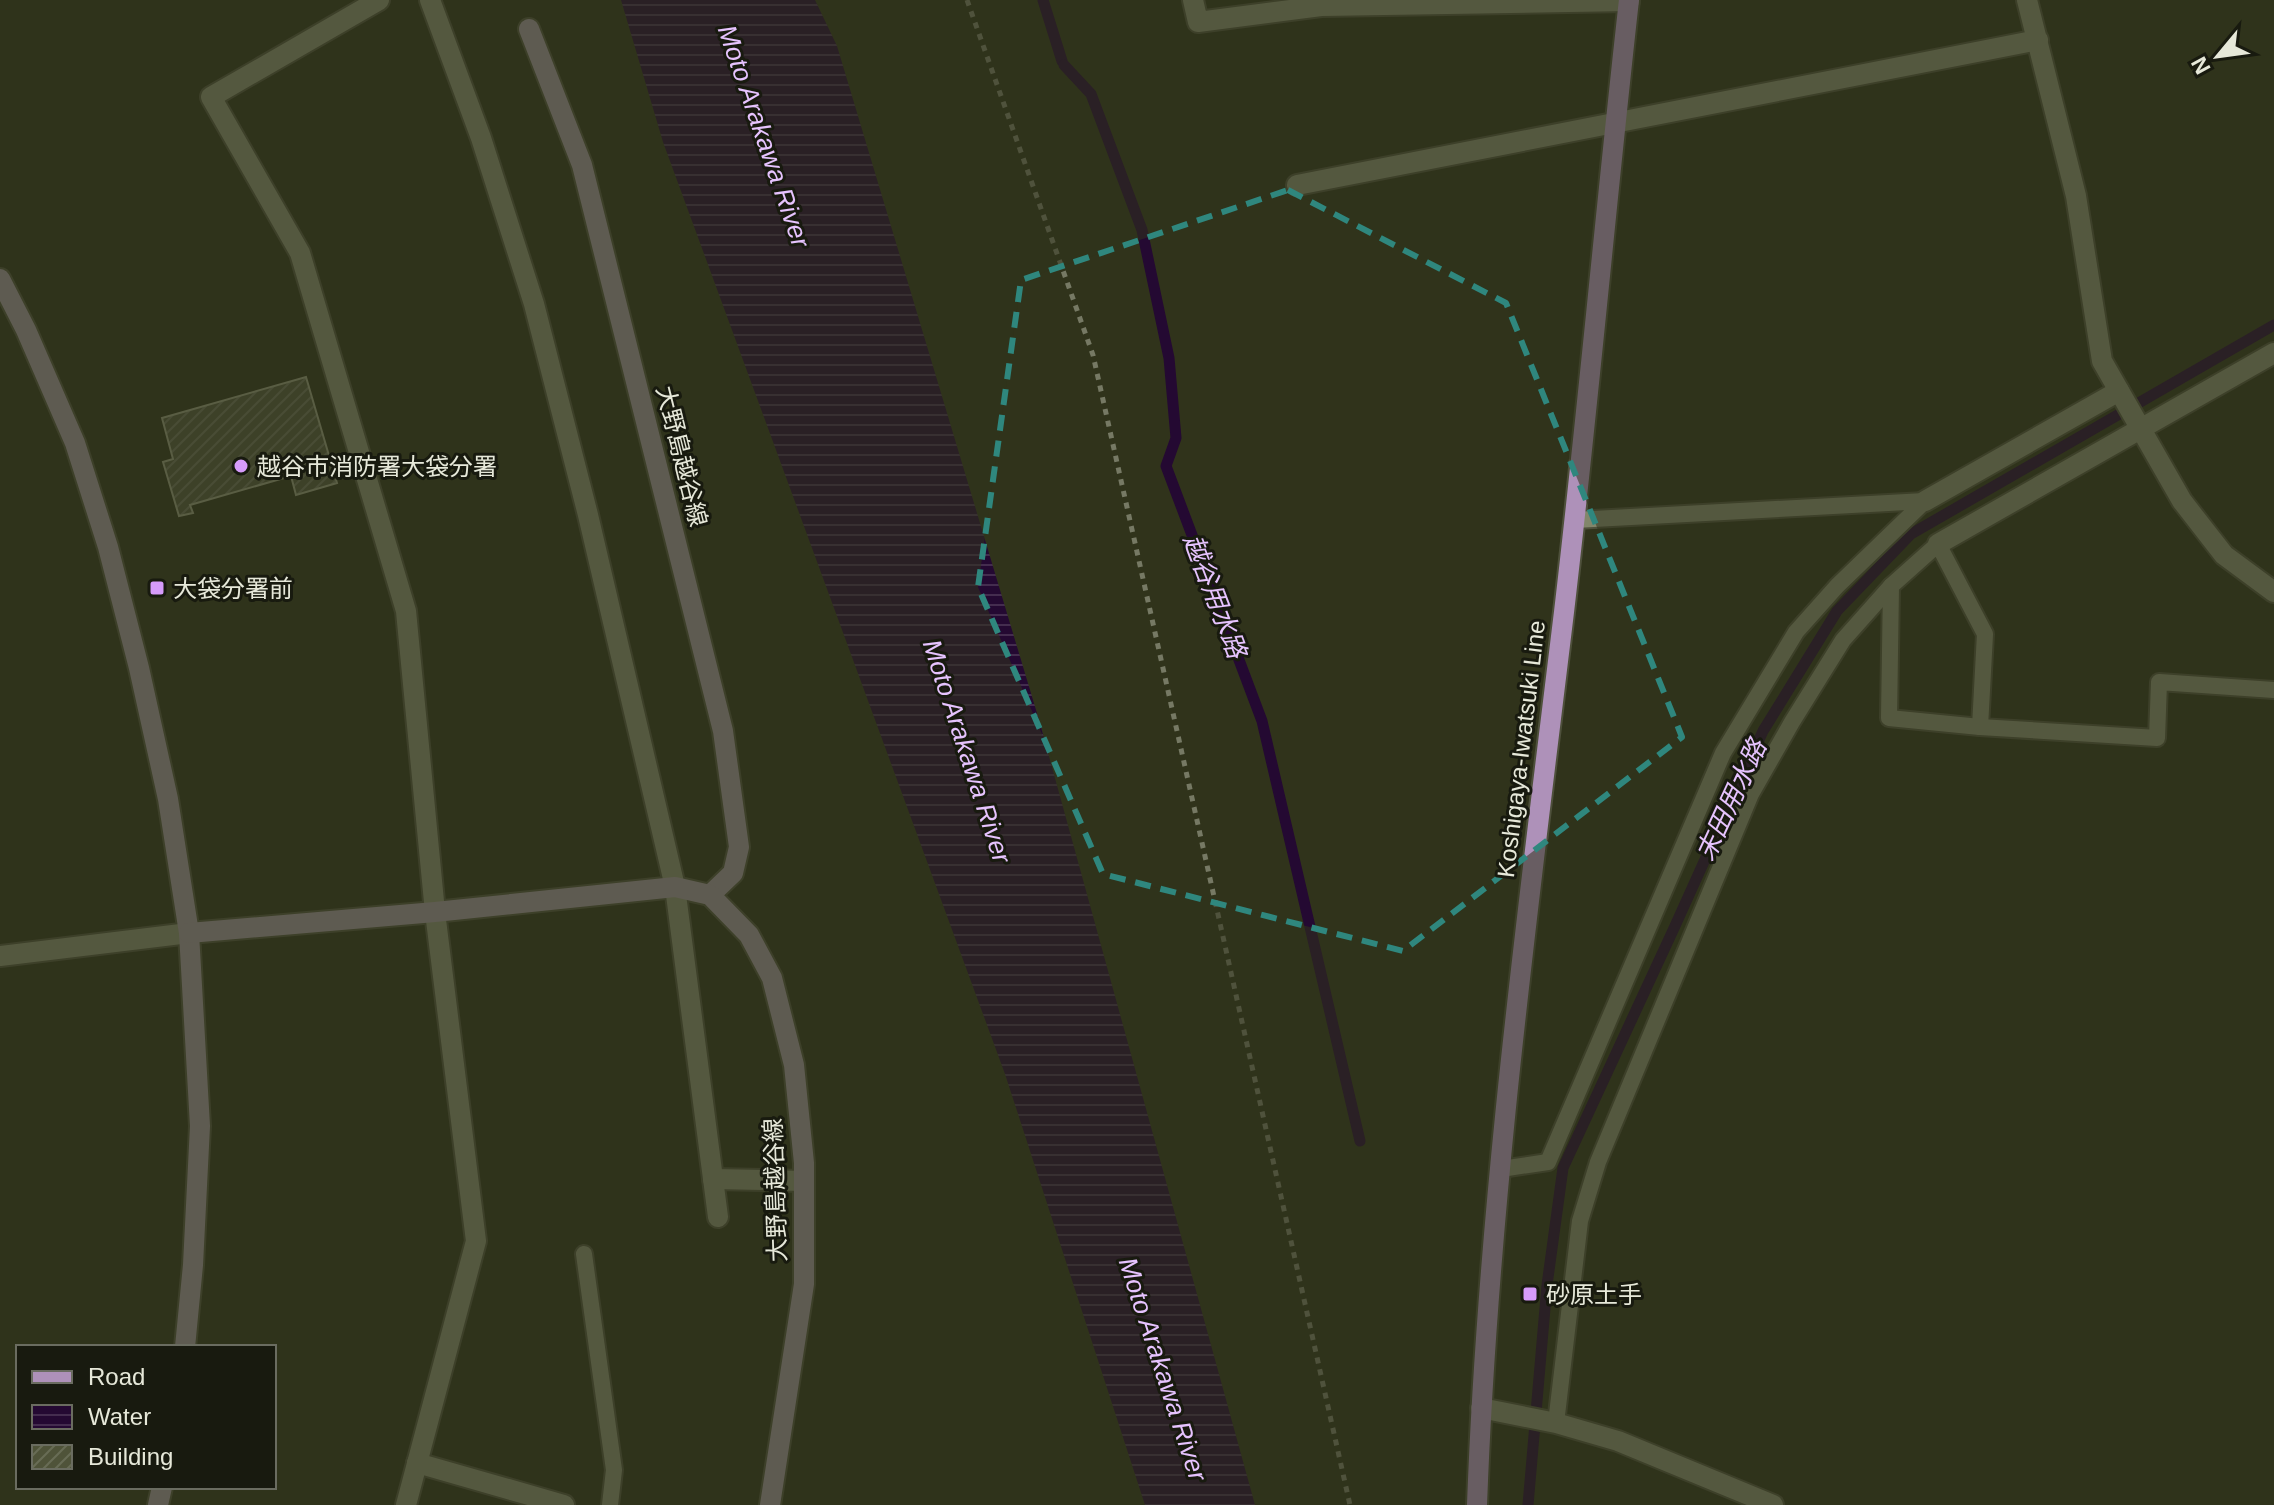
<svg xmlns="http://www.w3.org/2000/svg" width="2274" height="1505" viewBox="0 0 2274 1505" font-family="Helvetica,'Noto Sans JP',sans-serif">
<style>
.water{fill:url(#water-rules)}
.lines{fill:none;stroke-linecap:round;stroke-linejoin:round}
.stream{stroke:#240932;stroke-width:11}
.building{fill:url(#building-hatch);stroke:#8c9074;stroke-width:2}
.service-casing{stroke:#4e503b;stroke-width:20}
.minor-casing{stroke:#4e503b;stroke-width:24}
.tertiary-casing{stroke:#4e503b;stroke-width:24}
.secondary-casing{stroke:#4e503b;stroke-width:24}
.primary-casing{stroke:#4e503b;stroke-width:24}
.path{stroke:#767964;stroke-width:5;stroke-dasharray:6 6;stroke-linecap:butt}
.service{stroke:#82866b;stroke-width:16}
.minor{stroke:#82866b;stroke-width:20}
.tertiary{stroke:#82866b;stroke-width:20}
.secondary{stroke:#988c92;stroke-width:20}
.primary{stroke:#ae91b9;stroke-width:20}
.marked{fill:none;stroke:#2f877e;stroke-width:6;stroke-dasharray:16 10;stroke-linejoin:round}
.poi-dot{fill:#d69bfa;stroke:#181a0f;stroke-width:3}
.labels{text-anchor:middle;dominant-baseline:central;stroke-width:6;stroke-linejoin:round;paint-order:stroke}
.street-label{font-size:24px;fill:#e6e8d9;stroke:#181a0f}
.poi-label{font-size:24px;fill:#e6e8d9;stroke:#181a0f;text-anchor:start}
.water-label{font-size:26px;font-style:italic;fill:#e6c3fe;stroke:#181a0f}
</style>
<defs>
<pattern id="water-rules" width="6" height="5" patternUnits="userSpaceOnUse" patternTransform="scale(2)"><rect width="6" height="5" fill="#240932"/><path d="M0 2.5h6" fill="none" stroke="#442d4f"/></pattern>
<pattern id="building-hatch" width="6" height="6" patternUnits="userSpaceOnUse" patternTransform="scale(2)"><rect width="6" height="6" fill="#4f5339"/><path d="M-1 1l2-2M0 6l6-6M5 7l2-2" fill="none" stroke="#686c55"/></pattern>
</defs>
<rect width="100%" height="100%" fill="#30331b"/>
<polygon class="water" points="621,0 815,0 837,46 1039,720 1255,1505 1145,1505 1005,1074 663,142"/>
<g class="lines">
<g class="stream">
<polyline points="1043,0 1062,61"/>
<polyline points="1064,65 1091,94 1142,230 1169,358 1176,438 1166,466 1262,721 1360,1141"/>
<polyline points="1528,1505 1547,1285 1563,1168 1675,926 1763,731 1837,611 1911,534 2274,325"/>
</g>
</g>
<polygon class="building" points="306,377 337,483 296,495 291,476 190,505 193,513 179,516 163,462 173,459 162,418"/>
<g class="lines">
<defs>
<g id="service">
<polyline points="1575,520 1925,501"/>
<polyline points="1891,586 1889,718 1980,727"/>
<polyline points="1501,1169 1548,1162 1723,753 1796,632 1837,586 1925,501"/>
<polyline points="584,1254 614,1470 610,1505"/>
<polyline points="1556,1423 1580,1221 1598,1162 1751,794 1792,722 1843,640 1891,586 1938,544 1985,634 1980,727 2157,738 2159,682 2274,690"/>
</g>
<g id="minor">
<polyline points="379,0 211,97 300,253 406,611 435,912 476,1241 406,1505"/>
<polyline points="430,0 481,138 534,304 588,515 675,887 718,1217"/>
<polyline points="1193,0 1198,22 1321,6 1629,1"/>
<polyline points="2027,0 2076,196 2102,361 2182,501 2224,555 2274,592"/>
<polyline points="1297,185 2038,40"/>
<polyline points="1925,501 2119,391"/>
<polyline points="1938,544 2274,353"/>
<polyline points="0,956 189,933"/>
<polyline points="713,1179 804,1181"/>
<polyline points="417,1463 564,1505"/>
</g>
<polyline id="tertiary" points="1481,1408 1556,1423 1618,1441 1773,1505"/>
<g id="secondary">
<polyline points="529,29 582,165 723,731 739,847 733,873 710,895"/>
<polyline points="0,279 26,330 75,443 108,547 139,668 168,799 189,933 200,1126 193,1265 185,1347"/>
<polyline points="189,933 435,912 675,887 710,895 749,935 772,978 794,1065 804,1163 804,1284 770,1505"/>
<polyline points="158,1505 162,1487"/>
</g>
<path id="primary" d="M1477,1505C1488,1206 1528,909 1564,612C1588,409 1606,204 1629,0"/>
</defs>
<use href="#service" class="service-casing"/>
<use href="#minor" class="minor-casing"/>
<use href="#tertiary" class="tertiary-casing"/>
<use href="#secondary" class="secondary-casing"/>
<use href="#primary" class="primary-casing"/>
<polyline class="path" points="967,0 1093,355 1350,1505"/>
<use href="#service" class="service"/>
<use href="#minor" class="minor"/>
<use href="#tertiary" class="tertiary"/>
<use href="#secondary" class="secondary"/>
<use href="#primary" class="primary"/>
</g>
<path d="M0 0H2274V1505H0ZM1288,190L1506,303L1682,737L1403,951L1103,874L978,587L1021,280Z" fill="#30331b" fill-opacity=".55" fill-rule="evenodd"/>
<path class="marked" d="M1288,190L1506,303L1682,737L1403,951L1103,874L978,587L1021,280Z"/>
<g class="poi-dot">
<circle cx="241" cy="466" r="8"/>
<rect x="149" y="580" width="16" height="16" rx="4"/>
<rect x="1522" y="1286" width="16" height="16" rx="4"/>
</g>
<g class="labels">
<g class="street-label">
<text transform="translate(682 456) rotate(76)">大野島越谷線</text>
<text transform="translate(1521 749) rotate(-83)">Koshigaya-Iwatsuki Line</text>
<text transform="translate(775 1190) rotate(-92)">大野島越谷線</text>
</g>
<g class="poi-label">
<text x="257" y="466">越谷市消防署大袋分署</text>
<text x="173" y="588">大袋分署前</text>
<text x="1546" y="1294">砂原土手</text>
</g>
<g class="water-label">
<text transform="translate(764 136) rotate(71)">Moto Arakawa River</text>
<text transform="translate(1215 596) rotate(69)">越谷用水路</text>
<text transform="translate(967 751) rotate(72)">Moto Arakawa River</text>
<text transform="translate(1731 800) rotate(-65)">末田用水路</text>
<text transform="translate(1163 1369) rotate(72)">Moto Arakawa River</text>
</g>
</g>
<rect x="16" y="1345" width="260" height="144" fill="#181a0f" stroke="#6a6c60" stroke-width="2"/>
<rect x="32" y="1371" width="40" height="12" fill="#ae91b9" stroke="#6a6c60" stroke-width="2"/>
<text x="88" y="1385" font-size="24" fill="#e6e8d9">Road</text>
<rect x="32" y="1405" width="40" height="24" fill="url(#water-rules)" stroke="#6a6c60" stroke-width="2"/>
<text x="88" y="1425" font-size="24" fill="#e6e8d9">Water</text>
<rect x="32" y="1445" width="40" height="24" fill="url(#building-hatch)" stroke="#6a6c60" stroke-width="2"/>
<text x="88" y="1465" font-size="24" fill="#e6e8d9">Building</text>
<g transform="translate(2218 56) rotate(241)" stroke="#181a0f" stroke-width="6" paint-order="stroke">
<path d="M0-6L14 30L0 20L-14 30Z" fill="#e6e8d9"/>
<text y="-12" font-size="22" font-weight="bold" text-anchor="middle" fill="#e6e8d9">N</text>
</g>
</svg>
